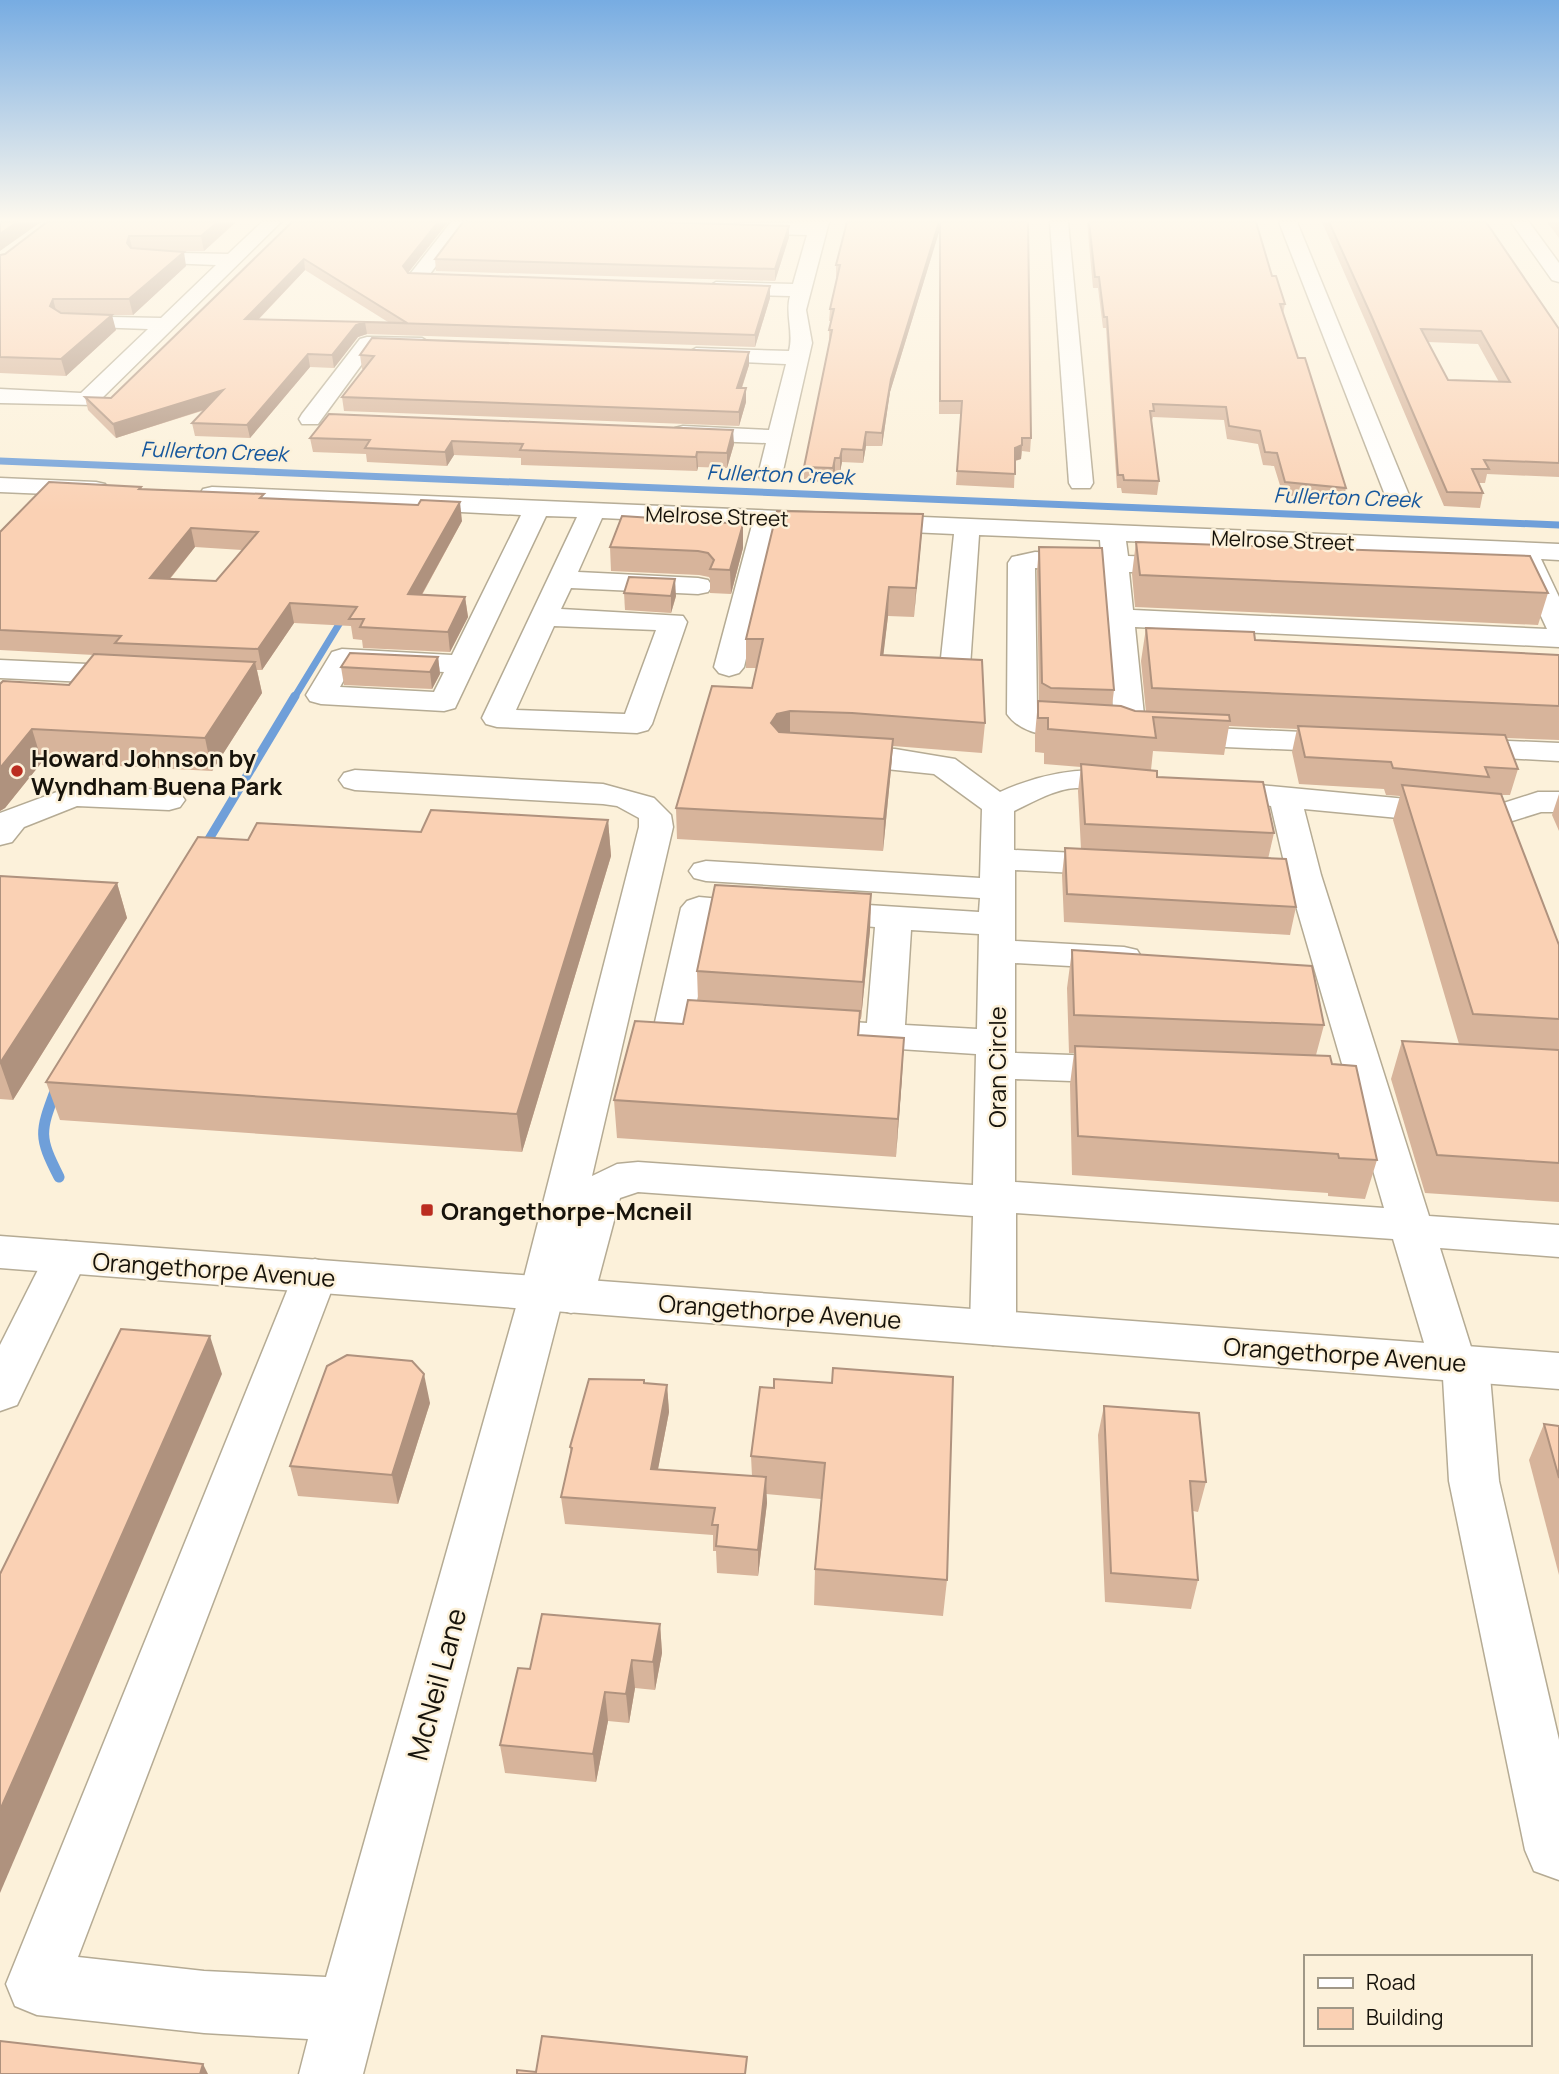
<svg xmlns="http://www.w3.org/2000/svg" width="1559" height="2074" viewBox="0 0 1559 2074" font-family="Manrope,sans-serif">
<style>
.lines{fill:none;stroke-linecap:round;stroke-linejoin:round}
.stream-far2{stroke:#6f9fd9;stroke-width:7}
.stream-far1{stroke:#6f9fd9;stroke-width:9}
.stream{stroke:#6f9fd9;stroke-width:11}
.minor-casing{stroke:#b5ab94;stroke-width:3}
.major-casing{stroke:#b5ab94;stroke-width:3}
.minor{fill:#fff;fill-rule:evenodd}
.major{fill:#fff;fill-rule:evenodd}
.wall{fill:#d7b49b;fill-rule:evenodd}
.shaded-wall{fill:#af927e}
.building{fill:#fad1b4;stroke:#af927e;stroke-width:2;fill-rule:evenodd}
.poi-dot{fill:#bb2d20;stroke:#fcf1da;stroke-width:2.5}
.labels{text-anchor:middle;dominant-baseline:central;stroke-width:5;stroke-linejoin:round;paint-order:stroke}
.far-water-label{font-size:21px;font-style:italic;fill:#16579d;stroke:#fcf1da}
.far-street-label{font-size:21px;fill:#17130b;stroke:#fcf1da}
.poi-label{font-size:24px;font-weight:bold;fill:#17130b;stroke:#fcf1da;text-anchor:start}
.street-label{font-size:24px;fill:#17130b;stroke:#fcf1da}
.near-street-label{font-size:28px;fill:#17130b;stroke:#fcf1da}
</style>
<rect width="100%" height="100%" fill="#fcf1da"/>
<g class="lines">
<g class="stream-far2">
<polyline points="0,461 1559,525"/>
<polyline points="294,698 344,616"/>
</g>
<polyline class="stream-far1" points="203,849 295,696"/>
<path class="stream" d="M56,1089C40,1132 38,1136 59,1177"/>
<defs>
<g id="minor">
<polygon points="262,222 281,222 95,405 0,403 0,389 81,393 148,329 66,326 59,324 56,320 59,316 161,318 216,265 142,262 135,260 133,256 135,252 228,254"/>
<polygon points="451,222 469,222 424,282 410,282 407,278"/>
<path d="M811,222H829L806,310L812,343L782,475L779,480H761L758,475L766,443L683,440L675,438L671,433L675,428L683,426L769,430L786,364L696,360L685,354L696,348L789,351C794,332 785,315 790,296L716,294L706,288L716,282L793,284L807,235L736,233L727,228L736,223Z"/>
<polygon points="1050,222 1068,222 1093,483 1090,488 1072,488 1069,483"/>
<polygon points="1279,222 1297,222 1409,495 1406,500 1388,500 1385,495"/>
<polygon points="1511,222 1529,222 1559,263 1559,282 1552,280"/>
<polygon points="367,337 422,338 432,344 422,350 373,349 318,424 302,424 299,419 302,414 360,339"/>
<polygon points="0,478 96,482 105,484 108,489 105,494 96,496 0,492"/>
<path d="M212,487L1559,544V560L1541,559L1559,597V647L1135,627L1145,725L1346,734L1357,736L1362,743L1357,750L1346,752L1130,743L1119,741L1115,734L1102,571L1035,568L1037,710L1047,716L1097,720L1101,727L1097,734C1070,740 1024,739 1007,714L1008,563L1012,557L1035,552L1101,555L1100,540L979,535L970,667L965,673C946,678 921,676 902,671L897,665L902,659L941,658L954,534L777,526L744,667L739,673L729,676L719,673L714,667L752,525L602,518L578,572L698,578L708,580L712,586L708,592L698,594L571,588L561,609L683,616L687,622L652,724L648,730L637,733L497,727L486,724L482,718L577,517L546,516L455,708L444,711L321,704L310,701L306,695L332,652L342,649L452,655L521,515L203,499L200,494L203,489ZM1126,541L1514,558L1547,629L1133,610L1129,572H1195L1199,566L1195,560L1186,558L1128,556ZM554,626L656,630L625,714L516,710ZM351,667L444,672L434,692L340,687Z"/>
<polygon points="0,660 131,666 141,669 146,675 141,681 131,684 0,678"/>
<polygon points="1459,739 1559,743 1559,761 1448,755 1443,748 1448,741"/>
<path d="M839,747L895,749L955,759L1000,792C1046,771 1092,764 1141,776L1146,783L1141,790C1119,795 1098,787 1076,788C1055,789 1033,802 1014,811V850L1116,855L1128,858L1133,865L1128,872L1116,875L1015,870V941L1124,947L1137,950L1142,958L1137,966L1124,969L1015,963V1053L1126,1057L1140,1061L1146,1070L1140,1079L1126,1083L1015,1079V1182L1384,1208L1287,875L1271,806L1248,802L1243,795L1248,788L1259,785L1491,807L1538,792H1559V812H1541L1493,827L1304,809L1321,875L1429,1216L1559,1225V1257L1440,1248L1471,1347L1483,1351L1489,1364L1499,1481L1559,1740V1880L1534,1871L1525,1850L1449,1481L1443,1378L1436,1376L1430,1363L1393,1239L1016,1213V1327L1009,1339L993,1345L977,1339L970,1327L973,1216L638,1192L620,1198L594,1296L587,1308L571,1313L560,1310L363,2074H299L308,2039L204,2033L37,2015L15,2006L6,1984L293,1276L299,1264L315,1259L331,1264L337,1276L78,1957L204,1971L326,1977L520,1293L639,827V818L617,806L603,804L355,790L344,787L339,780L344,773L355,770L603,784L654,798L671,815L673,827L592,1176L617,1164L638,1162L973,1185L976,1054L807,1043L793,1040L788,1031L793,1022L807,1019L867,1023L875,927L807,921L802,913L807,905L820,902L979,912L980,898L706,881L694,878L689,871L694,864L706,861L980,878L982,809L934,774L828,763L823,756L828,749ZM911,930L979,934L977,1029L905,1025Z"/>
<polygon points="73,786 169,790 180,793 185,800 180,807 169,810 77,806 24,827 12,842 0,845 0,813"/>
<path d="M699,897L775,904L781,911L775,918L763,922L714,919L695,1011L750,1017L755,1026L750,1035C723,1042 687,1038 661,1031L655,1022L681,908L687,901Z"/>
<polygon points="66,1241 82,1246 88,1257 17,1405 0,1411 0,1345 50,1246"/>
</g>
<polygon id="major" points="0,1236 1559,1353 1559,1389 0,1268"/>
</defs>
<use href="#minor" class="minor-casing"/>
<use href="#major" class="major-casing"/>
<use href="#minor" class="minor"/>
<use href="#major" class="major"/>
</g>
<g class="wall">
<polygon points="47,222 236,222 204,251 171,251 186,266 133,315 107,315 116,330 66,376 0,373 0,255 5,254"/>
<path d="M292,222H448L408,273L770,298L755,347L367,334L358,337L334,368L310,367L250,438L195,436L192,423L205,410L116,438L88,410L85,397L111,398ZM305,270L388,322L259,319Z"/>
<polygon points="845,222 1028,222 1031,438 1030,452 1022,451 1021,459 1015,461 1014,488 956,485 961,414 939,414 939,232 890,392 882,446 866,446 863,463 842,462 840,472 835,472 833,482 804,481 804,467 829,343 829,330 831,321 829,321 830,309 837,277 836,277 836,265 846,227"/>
<polygon points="1087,222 1256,222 1272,276 1285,304 1283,314 1298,358 1346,488 1343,501 1283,495 1274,466 1263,465 1258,444 1227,439 1224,420 1153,417 1151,424 1159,481 1157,495 1122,493 1121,488 1117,488 1106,328 1103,328 1098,288 1093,288"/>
<path d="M1322,222H1486L1559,329V477L1487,474L1485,483H1479L1483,493L1480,508L1444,506L1368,327ZM1428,342L1478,344L1499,382L1448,380Z"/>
<polygon points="1547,222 1559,222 1559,238"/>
<polygon points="789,237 775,281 436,271 435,259"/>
<polygon points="749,352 749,365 742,388 746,388 746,402 739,426 344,411 342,397 364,369 362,369 360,355"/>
<polygon points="310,438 734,444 727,468 698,467 697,471 521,465 521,458 454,455 447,466 367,462 366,454 313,452"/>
<path d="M141,487L142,489L265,499L462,521L422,595L465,597L468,617L450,652L363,648L362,640L353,639L351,626L294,623L262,670H257L262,693L212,771L42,762L5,808L0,811V684L69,685L94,655L0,650V532ZM195,547L242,550L216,581L170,579Z"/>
<polygon points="923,514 914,617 888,616 883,655 985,723 982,753 893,746 891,769 883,851 677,839 676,808 752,688 757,668 746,668 746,639"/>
<polygon points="1136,542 1548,593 1538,625 1135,607 1132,574"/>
<polygon points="610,547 743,548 731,594 710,593 710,579 709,577 699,575 611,571"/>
<polygon points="1039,547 1114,690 1112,706 1135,711 1146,712 1141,661 1146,628 1255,640 1559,655 1559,740 1506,738 1518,769 1510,795 1501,795 1559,945 1559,1202 1425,1193 1391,1079 1402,1041 1459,1044 1393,820 1400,796 1386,795 1384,789 1299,784 1292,752 1297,729 1229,726 1224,755 1153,751 1151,770 1157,777 1274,833 1268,859 1296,907 1290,935 1064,922 1062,875 1065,848 1081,849 1078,791 1081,767 1044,764 1044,753 1035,752 1035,735 1038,701 1039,701 1037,571"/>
<polygon points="624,593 676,596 671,613 625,610"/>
<polygon points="438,657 440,674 432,689 344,685 341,667"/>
<polygon points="1559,794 1559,831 1552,815"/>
<polygon points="608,820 611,856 522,1152 60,1120 46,1082 248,840 421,832"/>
<polygon points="0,876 117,883 127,918 13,1100 0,1099"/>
<polygon points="871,894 870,930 861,1019 860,1019 859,1035 902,1076 896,1157 617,1138 614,1100 683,1024 698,1001 697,971"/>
<polygon points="1072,950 1324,1025 1316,1055 1332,1064 1377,1160 1365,1199 1328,1196 1328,1193 1072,1175 1070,1084 1074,1053 1069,1053 1067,988"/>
<polygon points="645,1383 667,1385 669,1412 658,1469 752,1476 751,1456 760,1387 947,1580 943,1616 814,1605 815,1569 821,1499 766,1494 767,1503 758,1576 717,1573 716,1551 713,1551 713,1535 565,1524 561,1497 571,1456 570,1447"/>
<polygon points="430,1403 398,1504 298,1496 290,1466"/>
<polygon points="1104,1406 1206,1482 1198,1512 1193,1511 1198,1580 1191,1609 1105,1602 1098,1435"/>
<polygon points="1544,1424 1559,1426 1559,1575 1529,1460"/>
<polygon points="660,1624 662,1653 655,1690 635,1688 629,1723 608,1721 596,1782 505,1773 500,1745"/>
</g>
<g class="shaded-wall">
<polygon points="17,222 41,222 0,251 0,234"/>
<polygon points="218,222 236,222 204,251 201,236"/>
<polygon points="438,222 448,222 404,278 403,266"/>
<polygon points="940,222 939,232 890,392 882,446 882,433 891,379"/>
<polygon points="789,226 789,237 775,281 775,269"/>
<polygon points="129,236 133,251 127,243"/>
<polygon points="184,252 186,266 133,315 129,299"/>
<polygon points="304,259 305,270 247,331 245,319"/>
<polygon points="770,286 770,298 755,347 755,335"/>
<polygon points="53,299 57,314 50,306"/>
<polygon points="112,315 116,330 66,376 61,359"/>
<polygon points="365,322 367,334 358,337 334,368 332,355 356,325"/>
<polygon points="749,352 749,365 737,402 737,388"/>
<polygon points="308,354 310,367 250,438 247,425"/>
<polygon points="746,388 746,402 739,426 739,412"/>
<polygon points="223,390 225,403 116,438 113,424"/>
<polygon points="733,430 734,444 727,468 727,453"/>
<polygon points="866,432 866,446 863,463 863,450"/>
<polygon points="452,441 454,455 447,466 445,452"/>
<polygon points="1022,445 1021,459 1014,461 1015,448"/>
<polygon points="842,449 842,462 840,472 840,458"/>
<polygon points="697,452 698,467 697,471 696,457"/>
<polygon points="835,458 835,472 833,482 833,468"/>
<polygon points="460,502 462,521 411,614 408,594"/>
<polygon points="923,514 921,541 914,617 916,588"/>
<polygon points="743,524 743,548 731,594 730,570"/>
<polygon points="191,528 195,547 154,598 150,578"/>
<polygon points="675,579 676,596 671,613 671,596"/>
<polygon points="889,587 888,616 880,684 881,655"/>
<polygon points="465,597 468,617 450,652 448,632"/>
<polygon points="290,603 294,623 262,670 258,649"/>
<polygon points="438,657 440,674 432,689 430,672"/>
<polygon points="255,662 262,693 212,771 205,738"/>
<polygon points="790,711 790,741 777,744 771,723 777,714"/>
<polygon points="32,729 42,762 5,808 0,811 0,768"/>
<polygon points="893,739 891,769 883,851 884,819"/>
<polygon points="608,820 611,856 522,1152 517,1114"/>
<polygon points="117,883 127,918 13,1100 0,1063"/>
<polygon points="871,894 870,930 861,1019 863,982"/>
<polygon points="904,1038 902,1076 896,1157 898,1119"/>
<polygon points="210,1336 222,1374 0,1893 0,1810"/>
<polygon points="424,1374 430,1403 398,1504 392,1475"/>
<polygon points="667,1385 669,1412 653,1495 651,1469"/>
<polygon points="766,1477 767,1503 758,1576 758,1550"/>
<polygon points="660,1624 662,1653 655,1690 653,1662"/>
<polygon points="632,1660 635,1688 629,1723 626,1694"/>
<polygon points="605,1692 608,1721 596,1782 593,1754"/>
<polygon points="203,2064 208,2074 200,2074"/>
</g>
<g class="building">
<polygon points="0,222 17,222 0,234"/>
<polygon points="47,222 218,222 201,236 129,236 127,243 131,248 184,252 129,299 53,299 50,306 61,313 112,315 61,359 0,357 0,255 5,254"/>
<path d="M292,222H438L403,266L408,273L770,286L755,335L365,322L356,325L332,355L308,354L247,425L192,423L223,390L113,424L85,397L111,398ZM304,259L407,323L245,319Z"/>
<polygon points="463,222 659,222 789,226 775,269 435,259"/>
<polygon points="847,222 939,222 891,379 882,433 866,432 863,450 842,449 840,458 835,458 833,468 804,467 832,330 829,330 834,309 830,309 840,265 836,265"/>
<polygon points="940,222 1028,222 1031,438 1022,438 1022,445 1015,448 1015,474 957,471 962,401 940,401"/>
<polygon points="1089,222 1256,222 1272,276 1276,276 1285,304 1280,304 1298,358 1305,358 1346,488 1285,482 1277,453 1265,452 1260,431 1229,426 1226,407 1153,404 1154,411 1150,411 1159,481 1124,480 1123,475 1118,475 1107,317 1104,317 1099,277 1095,277"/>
<path d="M1329,222H1486L1559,329V463L1484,460L1489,469H1472L1483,493L1447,492L1371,315ZM1421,329L1481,331L1510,382L1448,380Z"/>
<polygon points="372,338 749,352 737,388 746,388 739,412 342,397 374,356 360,355"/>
<polygon points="329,414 733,430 727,453 697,452 696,457 520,450 523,444 452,441 445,452 365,448 370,440 310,438"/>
<path d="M49,482L141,487L139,489L264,494L260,498L418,505L421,500L460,502L408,594L465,597L448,632L360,627L364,619H349L357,607L290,603L258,649L115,643L121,636L0,630V532ZM191,528L258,532L216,581L150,578Z"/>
<polygon points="777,511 923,514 916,588 889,587 881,655 982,660 985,723 852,713 790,711 777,714 771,723 779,732 893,739 884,819 676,808 712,686 752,688 763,639 746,639"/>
<polygon points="622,516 743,524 730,570 710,569 714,560 708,553 698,551 610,547"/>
<polygon points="1136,542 1530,556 1548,593 1140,575"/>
<polygon points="1039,547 1102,548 1114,690 1051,688 1042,683"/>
<polygon points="629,577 675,579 671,596 624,593"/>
<polygon points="1146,628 1254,632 1255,640 1559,655 1559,706 1152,688"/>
<polygon points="350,653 438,657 430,672 341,667"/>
<polygon points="94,654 255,662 205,738 32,729 0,768 0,684 3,681 69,685"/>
<polygon points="1038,701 1121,706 1135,711 1229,715 1230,721 1153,717 1156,738 1048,729 1048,718 1038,718"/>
<polygon points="1298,726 1505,735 1518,769 1485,767 1489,777 1393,768 1391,762 1305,757"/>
<polygon points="1081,764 1157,771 1157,777 1263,782 1274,833 1085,824"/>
<polygon points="1402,785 1501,794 1559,945 1559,1019 1473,1014"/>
<polygon points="431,810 608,820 517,1114 46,1082 198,837 248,840 257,823 421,832"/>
<polygon points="1065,848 1286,859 1296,907 1067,894"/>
<polygon points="0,876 117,883 0,1063"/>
<polygon points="715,885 871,894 863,982 697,971"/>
<polygon points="1072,950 1312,966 1324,1025 1074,1015"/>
<polygon points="688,1000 860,1011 858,1035 904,1038 898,1119 614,1100 635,1021 683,1024"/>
<polygon points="1402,1041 1559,1050 1559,1163 1437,1155"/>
<polygon points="1075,1046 1330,1056 1332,1064 1356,1066 1377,1160 1339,1158 1338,1154 1078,1136"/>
<polygon points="121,1329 210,1336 0,1810 0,1574"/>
<polygon points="347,1355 412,1361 424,1374 392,1475 290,1466 327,1366"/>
<polygon points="833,1368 953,1377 947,1580 815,1569 825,1463 751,1456 760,1387 774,1388 774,1379 832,1383"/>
<polygon points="589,1379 644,1380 644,1383 667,1385 651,1469 766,1477 758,1550 716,1546 718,1525 712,1525 715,1508 561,1497 572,1448 570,1447"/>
<polygon points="1104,1406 1199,1413 1206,1482 1190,1481 1198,1580 1111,1573"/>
<polygon points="1544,1424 1559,1426 1559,1478"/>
<polygon points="542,1614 660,1624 653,1662 632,1660 626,1694 605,1692 593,1754 500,1745 518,1668 530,1669"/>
<polygon points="542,2036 747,2057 745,2074 517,2074 517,2070 536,2072"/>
<polygon points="0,2041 203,2064 200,2074 0,2074"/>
</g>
<linearGradient id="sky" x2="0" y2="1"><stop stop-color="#77ace2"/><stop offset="0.43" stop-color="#fef9ee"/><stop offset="1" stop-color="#fef9ee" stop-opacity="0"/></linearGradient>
<rect width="1559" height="512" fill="url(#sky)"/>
<g class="poi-dot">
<circle cx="17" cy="771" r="7"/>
<rect x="420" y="1203" width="14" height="14" rx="3.5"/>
</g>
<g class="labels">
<g class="far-water-label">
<text transform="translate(214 451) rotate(2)">Fullerton Creek</text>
<text transform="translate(780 474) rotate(2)">Fullerton Creek</text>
<text transform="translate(1347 497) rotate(2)">Fullerton Creek</text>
</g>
<g class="far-street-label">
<text transform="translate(717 516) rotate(2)">Melrose Street</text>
<text transform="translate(1283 540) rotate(2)">Melrose Street</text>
</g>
<g class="poi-label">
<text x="31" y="757">Howard Johnson by<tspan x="31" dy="28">Wyndham Buena Park</tspan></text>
<text x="441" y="1210">Orangethorpe-Mcneil</text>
</g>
<g class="street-label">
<text transform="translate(996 1067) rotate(-90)">Oran Circle</text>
<text transform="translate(214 1269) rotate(4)">Orangethorpe Avenue</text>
<text transform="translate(780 1311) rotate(4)">Orangethorpe Avenue</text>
<text transform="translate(1345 1354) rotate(4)">Orangethorpe Avenue</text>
</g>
<g class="near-street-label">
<text transform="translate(436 1684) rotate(-75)">McNeil Lane</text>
</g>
</g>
<rect x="1304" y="1955" width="228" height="91" fill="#fcf1da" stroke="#a09887" stroke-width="2"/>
<rect x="1318" y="1978" width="35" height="10" fill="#ffffff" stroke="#a09887" stroke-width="2"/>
<text x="1366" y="1990" font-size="21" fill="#17130b">Road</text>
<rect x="1318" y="2008" width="35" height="21" fill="#fad1b4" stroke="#a09887" stroke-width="2"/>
<text x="1366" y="2025" font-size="21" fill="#17130b">Building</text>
</svg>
